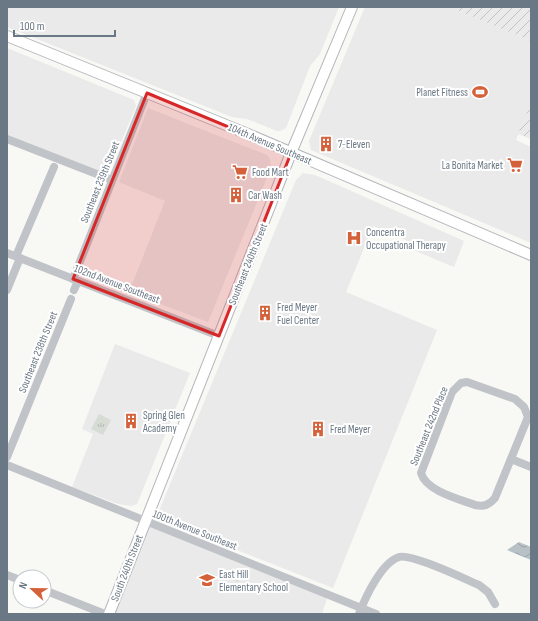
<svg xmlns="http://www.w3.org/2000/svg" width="538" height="621" viewBox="0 0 538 621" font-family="'Sofia Sans Condensed',sans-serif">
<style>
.built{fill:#e9eae9}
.industrial{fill:url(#industrial-furrows)}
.park{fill:url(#park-tufts)}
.water{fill:url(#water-waves)}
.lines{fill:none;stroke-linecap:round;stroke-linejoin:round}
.major-casing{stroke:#b4b7bb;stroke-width:12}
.minor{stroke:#c0c3c7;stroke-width:8}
.major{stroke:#fff;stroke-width:10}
.marked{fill:#d62828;fill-opacity:0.2;stroke:#d62828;stroke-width:3;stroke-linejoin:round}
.labels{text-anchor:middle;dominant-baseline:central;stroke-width:4;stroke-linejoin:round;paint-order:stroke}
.poi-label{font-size:11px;fill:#6a7784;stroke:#fff;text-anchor:start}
.street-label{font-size:11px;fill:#6a7784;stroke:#fff}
</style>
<defs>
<pattern id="industrial-furrows" width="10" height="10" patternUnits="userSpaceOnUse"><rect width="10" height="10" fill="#e9eae9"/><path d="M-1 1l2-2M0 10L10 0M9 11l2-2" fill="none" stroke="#c1c2c2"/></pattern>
<pattern id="park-tufts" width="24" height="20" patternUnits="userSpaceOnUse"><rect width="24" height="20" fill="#d7dcd5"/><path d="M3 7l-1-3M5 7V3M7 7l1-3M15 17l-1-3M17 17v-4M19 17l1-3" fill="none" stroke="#b2b7b2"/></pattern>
<pattern id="water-waves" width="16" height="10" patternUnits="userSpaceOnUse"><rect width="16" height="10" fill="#b8c2c6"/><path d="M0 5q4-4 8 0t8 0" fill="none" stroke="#9aa2a6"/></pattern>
</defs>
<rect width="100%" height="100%" fill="#f8f8f5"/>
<g class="built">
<polygon points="7,7 339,7 320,54 310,66 286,128 280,131 277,131 247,119 232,117 7,27"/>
<polygon points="365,7 450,7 531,41 531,103 516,140 531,147 531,243 311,150 309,141"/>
<polygon points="7,48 134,100 136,106 105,181 7,142"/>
<polygon points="148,108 267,155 270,159 271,168 208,322 129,292 165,201 119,182"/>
<polygon points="303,173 315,175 464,241 454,267 406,247 408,241 373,226 346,292 437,330 333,588 161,520 159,511 296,180"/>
<polygon points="115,344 190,373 137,504 131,506 118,504 72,487 93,434 82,429"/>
<polygon points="145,522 328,595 322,614 109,614"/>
</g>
<g class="industrial">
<polygon points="450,7 531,7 531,41"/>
<polygon points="531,103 531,139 518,134"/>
</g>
<g class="park">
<polygon points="99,414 111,420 103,435 91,429"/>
<polygon points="231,568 242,572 238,582 227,577"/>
</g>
<polygon class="water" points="519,542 531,547 531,560 507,550"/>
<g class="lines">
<defs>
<g id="major">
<polyline points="7,36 248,134 531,255"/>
<polyline points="109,614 291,153 352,7"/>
</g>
</defs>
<use href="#major" class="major-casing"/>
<g class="minor">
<polyline points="7,139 112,180"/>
<polyline points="7,253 219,336"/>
<polyline points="16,256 54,167"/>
<polyline points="73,279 147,93"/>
<polyline points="7,290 20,258"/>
<polyline points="74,290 78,281"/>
<path d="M467,382L515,399L524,407L528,417L495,498C489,505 484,507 475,505C459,499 426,491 421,473L452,392L461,383Z"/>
<polyline points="7,457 71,299"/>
<polyline points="511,459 531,467"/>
<polyline points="7,465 376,614"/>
<polyline points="7,575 20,580"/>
<polyline points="44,590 105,614"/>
<path d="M359,614C365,598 381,563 399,557C411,553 465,579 479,585L488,592L495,604"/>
</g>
<use href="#major" class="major"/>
</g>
<path class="marked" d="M147,93L291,153L219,336L73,279Z"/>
<defs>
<symbol id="stadium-bare" viewBox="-9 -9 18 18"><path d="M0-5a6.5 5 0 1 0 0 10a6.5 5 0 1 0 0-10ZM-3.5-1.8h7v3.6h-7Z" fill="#d46139" stroke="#fff" stroke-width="2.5" paint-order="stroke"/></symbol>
<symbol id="building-bare" viewBox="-9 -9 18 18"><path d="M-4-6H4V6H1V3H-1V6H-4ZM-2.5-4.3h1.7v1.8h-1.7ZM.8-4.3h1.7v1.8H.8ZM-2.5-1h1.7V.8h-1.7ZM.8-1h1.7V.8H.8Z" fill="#d46139" stroke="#fff" stroke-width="2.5" paint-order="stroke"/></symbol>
<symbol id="supermarket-bare" viewBox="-9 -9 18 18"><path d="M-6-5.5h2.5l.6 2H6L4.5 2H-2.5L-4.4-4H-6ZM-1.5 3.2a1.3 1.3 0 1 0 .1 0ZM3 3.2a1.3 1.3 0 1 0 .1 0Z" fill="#d46139" stroke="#fff" stroke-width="2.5" paint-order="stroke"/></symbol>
<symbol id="hospital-bare" viewBox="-9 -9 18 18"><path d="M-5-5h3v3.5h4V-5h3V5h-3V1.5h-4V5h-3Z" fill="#d46139" stroke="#fff" stroke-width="2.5" paint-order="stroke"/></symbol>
<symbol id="school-bare" viewBox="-9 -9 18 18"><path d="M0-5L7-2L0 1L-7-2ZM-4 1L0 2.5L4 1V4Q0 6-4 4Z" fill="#d46139" stroke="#fff" stroke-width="2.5" paint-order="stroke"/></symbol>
</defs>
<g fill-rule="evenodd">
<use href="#stadium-bare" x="469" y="81" width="22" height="22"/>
<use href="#building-bare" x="315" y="133" width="22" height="22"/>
<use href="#supermarket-bare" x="504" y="154" width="22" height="22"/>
<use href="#supermarket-bare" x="229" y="161" width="22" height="22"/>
<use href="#building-bare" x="225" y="184" width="22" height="22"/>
<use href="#hospital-bare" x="343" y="227" width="22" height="22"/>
<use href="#building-bare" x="254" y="302" width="22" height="22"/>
<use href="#building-bare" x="120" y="410" width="22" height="22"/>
<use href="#building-bare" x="307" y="418" width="22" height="22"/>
<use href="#school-bare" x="196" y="569" width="22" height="22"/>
</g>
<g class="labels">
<g class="poi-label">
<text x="468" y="92" text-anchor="end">Planet Fitness</text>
<text x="338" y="144">7-Eleven</text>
<text x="503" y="165" text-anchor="end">La Bonita Market</text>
<text x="252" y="172">Food Mart</text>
<text x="248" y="195">Car Wash</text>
<text x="366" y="232">Concentra<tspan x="366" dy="13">Occupational Therapy</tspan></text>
<text x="277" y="307">Fred Meyer<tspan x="277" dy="13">Fuel Center</tspan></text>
<text x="143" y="415">Spring Glen<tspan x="143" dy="13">Academy</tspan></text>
<text x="330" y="429">Fred Meyer</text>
<text x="219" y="574">East Hill<tspan x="219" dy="13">Elementary School</tspan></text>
</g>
<g class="street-label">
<text transform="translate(270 144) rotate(23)">104th Avenue Southeast</text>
<text transform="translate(100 182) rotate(-68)">Southeast 239th Street</text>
<text transform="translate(248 264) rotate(-68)">Southeast 240th Street</text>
<text transform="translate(117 284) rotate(21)">102nd Avenue Southeast</text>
<text transform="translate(38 352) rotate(-68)">Southeast 238th Street</text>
<text transform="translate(429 426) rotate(-68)">Southeast 242nd Place</text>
<text transform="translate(195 530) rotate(22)">100th Avenue Southeast</text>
<text transform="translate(127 568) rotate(-69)">South 240th Street</text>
</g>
</g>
<rect width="538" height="621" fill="none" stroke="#6a7784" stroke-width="16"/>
<g transform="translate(32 589) rotate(292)"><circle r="19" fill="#ffffff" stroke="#c3c9ce"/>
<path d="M0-3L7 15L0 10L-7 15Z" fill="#d46139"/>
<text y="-6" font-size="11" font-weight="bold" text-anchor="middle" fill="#6a7784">N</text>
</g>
<path d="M14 30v6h101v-6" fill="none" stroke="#6a7784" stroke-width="2"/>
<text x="20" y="30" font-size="12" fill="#6a7784" stroke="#ffffff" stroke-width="3" paint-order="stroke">100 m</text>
</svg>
